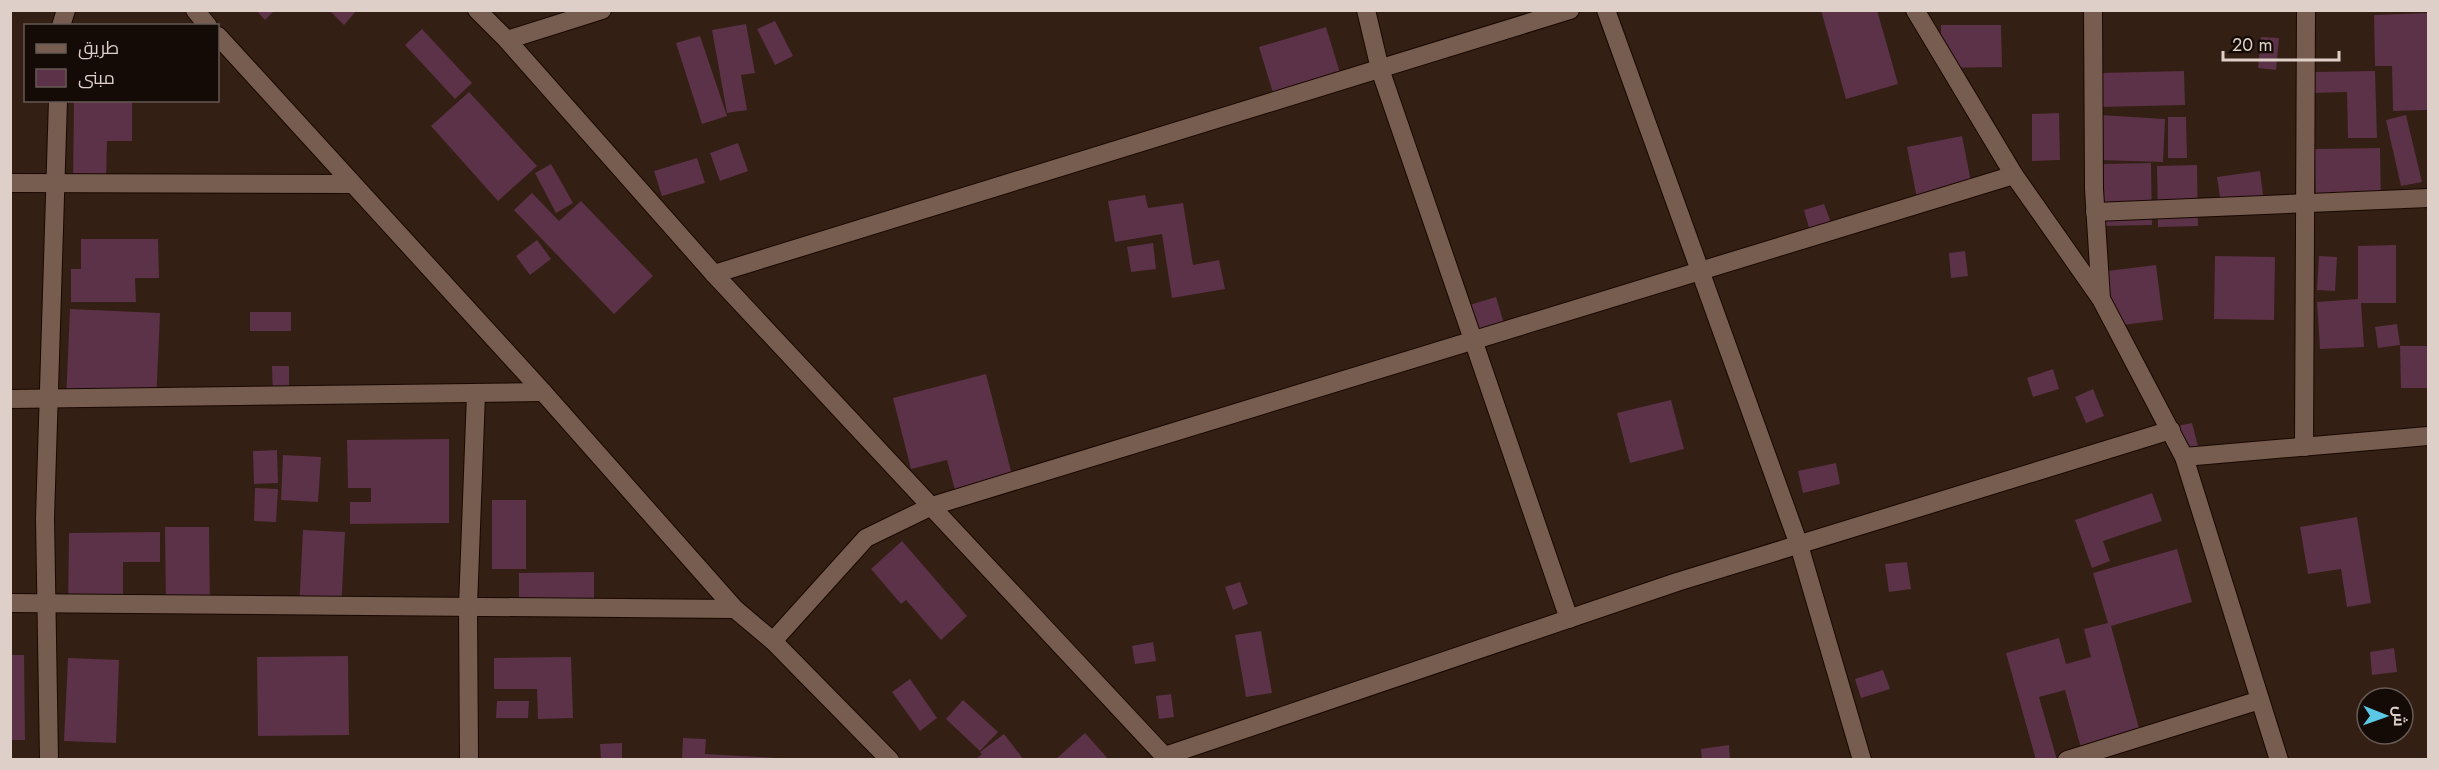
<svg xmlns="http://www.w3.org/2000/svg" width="2439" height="770" viewBox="0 0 2439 770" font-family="Jost,Cairo,sans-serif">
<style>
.building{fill:#5b3247}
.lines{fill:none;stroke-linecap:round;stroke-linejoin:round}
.minor-casing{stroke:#1a0801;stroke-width:20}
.minor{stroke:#765d50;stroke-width:18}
</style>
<rect width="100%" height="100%" fill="#331f13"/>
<g class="building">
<polygon points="256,10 275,10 265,20"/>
<polygon points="329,10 357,10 344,25"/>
<polygon points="1821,10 1877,10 1898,84 1846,99"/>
<polygon points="2428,13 2428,110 2393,111 2392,66 2375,66 2374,15"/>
<polygon points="775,21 793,56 775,65 757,29"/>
<polygon points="746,24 755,73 741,75 747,110 727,113 712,30"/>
<polygon points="1941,25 2001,25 2002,67 1941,68"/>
<polygon points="1326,27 1340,73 1273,93 1259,47"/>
<polygon points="422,29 472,83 455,99 405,45"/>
<polygon points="700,36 727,116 702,124 676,43"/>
<polygon points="2261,37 2279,38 2276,70 2258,68"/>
<polygon points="2184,71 2185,105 2100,107 2100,73"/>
<polygon points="2375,71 2377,138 2348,138 2347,92 2313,93 2313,72"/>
<polygon points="469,92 537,166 498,201 431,126"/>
<polygon points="74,100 132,100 132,141 107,141 106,183 73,183"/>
<polygon points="2059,113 2060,160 2032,161 2032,114"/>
<polygon points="2100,115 2165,119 2163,162 2098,160"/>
<polygon points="2406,115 2422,182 2401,186 2386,120"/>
<polygon points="2168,117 2186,117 2187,158 2168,158"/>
<polygon points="1962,136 1973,192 1918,204 1907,147"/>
<polygon points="738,143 748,171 720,181 710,153"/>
<polygon points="2380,148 2381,202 2316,204 2315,149"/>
<polygon points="697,158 705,183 662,196 654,171"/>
<polygon points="2151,163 2152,225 2101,226 2101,164"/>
<polygon points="551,164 573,203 556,213 535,173"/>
<polygon points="2197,165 2198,226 2158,227 2157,166"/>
<polygon points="2260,171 2265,210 2223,216 2217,177"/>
<polygon points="532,193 559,221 581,201 653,276 614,314 514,210"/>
<polygon points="1145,195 1148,208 1183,203 1193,265 1219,260 1225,289 1172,298 1162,234 1115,242 1108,201"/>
<polygon points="1824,204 1833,228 1811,235 1804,210"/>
<polygon points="81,239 158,239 159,278 135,278 136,302 71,302 71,269 81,269"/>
<polygon points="537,240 551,259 530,275 516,256"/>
<polygon points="1153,243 1156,269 1131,272 1127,247"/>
<polygon points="2396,245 2396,303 2361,303 2364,347 2320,349 2317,302 2358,299 2358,246"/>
<polygon points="1965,251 1968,276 1951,278 1949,253"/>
<polygon points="2215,256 2275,257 2274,320 2214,319"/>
<polygon points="2319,256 2337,257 2335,291 2317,290"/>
<polygon points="2156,265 2163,320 2114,326 2107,271"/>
<polygon points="1496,297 1505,327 1471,336 1463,307"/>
<polygon points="70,309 160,313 156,404 66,400"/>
<rect x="250" y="312" width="41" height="19"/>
<polygon points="2397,324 2400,345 2378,348 2375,327"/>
<polygon points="2400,346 2427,346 2428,388 2401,388"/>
<polygon points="272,366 289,366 289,395 273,396"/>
<polygon points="2053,369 2059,389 2033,397 2027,378"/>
<polygon points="986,374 1012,475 955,490 947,460 911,469 893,398"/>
<polygon points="2093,389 2104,416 2086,423 2075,397"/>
<polygon points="1671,400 1684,449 1630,463 1617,413"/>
<polygon points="2192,423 2200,454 2180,459 2172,427"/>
<polygon points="449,439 449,523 350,524 350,502 371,502 371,488 348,488 347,440"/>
<polygon points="277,450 278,483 254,484 253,451"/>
<polygon points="283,455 321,457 318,502 281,500"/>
<polygon points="1836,463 1840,484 1803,493 1798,471"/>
<polygon points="255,488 278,489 276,522 254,521"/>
<polygon points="2152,493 2162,521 2103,541 2110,561 2092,568 2075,520"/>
<rect x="492" y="500" width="34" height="69"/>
<polygon points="2357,517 2371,603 2347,607 2341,569 2308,574 2300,527"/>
<polygon points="165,527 209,527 210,610 166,610"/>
<polygon points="303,530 345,532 341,612 299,610"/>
<polygon points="160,532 160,562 123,562 123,612 68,612 69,533"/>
<polygon points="902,541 967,616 941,640 906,600 901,604 871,569"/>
<polygon points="2177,549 2192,602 2111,626 2140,732 2081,748 2065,690 2039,697 2057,760 2036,760 2006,653 2059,638 2066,664 2091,657 2084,629 2108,623 2093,573"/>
<polygon points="1907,562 1911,589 1889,592 1885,564"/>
<polygon points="594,572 594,616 519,616 519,573"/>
<polygon points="1240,582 1248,604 1233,610 1225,587"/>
<polygon points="1261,631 1272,693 1246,697 1235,635"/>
<polygon points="1153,642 1156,661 1135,664 1132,646"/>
<polygon points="2394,648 2397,672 2372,675 2370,652"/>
<polygon points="10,655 24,655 25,740 10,740"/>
<polygon points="348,656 349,735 258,736 257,657"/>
<polygon points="571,657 573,718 538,719 537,689 494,689 494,658"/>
<polygon points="68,658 119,660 116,743 64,741"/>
<polygon points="1883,670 1890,689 1861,698 1855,679"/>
<polygon points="910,679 937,718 920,731 892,692"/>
<polygon points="1171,694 1174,717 1159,719 1156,696"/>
<polygon points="963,700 998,732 980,751 946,719"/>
<polygon points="497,701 529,701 528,718 496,718"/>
<polygon points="1085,733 1109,760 1055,760"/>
<polygon points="1004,734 1024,760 975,760 982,754 980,752"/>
<polygon points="683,738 706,739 705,754 779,758 779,760 682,760"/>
<polygon points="622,743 622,760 601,760 600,744"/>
<polygon points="1729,745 1730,760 1702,760 1701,749"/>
</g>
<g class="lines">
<defs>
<g id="minor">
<polyline points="195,10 208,26"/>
<polyline points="477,10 507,40 714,274 1168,760"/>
<polyline points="1366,10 1380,69 1569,619"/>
<polyline points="1606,10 1799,545 1862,760"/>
<polyline points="1915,10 2014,175 2101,299 2184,457 2279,760"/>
<polyline points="2093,10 2094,189 2101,299"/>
<polyline points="61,26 66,10"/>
<polyline points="218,36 543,392 735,609 773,641 890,760"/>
<polyline points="507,40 602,10"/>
<polyline points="10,183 352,184"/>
<polyline points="2095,212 2428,198"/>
<polyline points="714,274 1570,10"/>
<polyline points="10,399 543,392"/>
<polyline points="2304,447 2306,10"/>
<polyline points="2184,457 2428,436"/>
<polyline points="10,603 735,609"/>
<polyline points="773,641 866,538 932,506 2014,175"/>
<polyline points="1165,756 1677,582 2171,430"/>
<polyline points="49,760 45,518 58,100"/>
<polyline points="469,760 468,606 476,394"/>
<polyline points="2067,760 2260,700"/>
</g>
</defs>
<use href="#minor" class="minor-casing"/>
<use href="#minor" class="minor"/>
</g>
<rect width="2439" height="770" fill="none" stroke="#ded0c8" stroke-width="24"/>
<rect x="24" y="24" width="195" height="78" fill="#140b07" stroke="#655a54" stroke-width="1.5"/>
<rect x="36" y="44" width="30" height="9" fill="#765d50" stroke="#655a54" stroke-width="1.5"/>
<text x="78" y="54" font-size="18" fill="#ded0c8">طريق</text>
<rect x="36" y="69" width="30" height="18" fill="#5b3247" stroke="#655a54" stroke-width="1.5"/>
<text x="78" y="84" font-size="18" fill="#ded0c8">مبنى</text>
<g transform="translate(2385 716) rotate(91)"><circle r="28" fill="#140b07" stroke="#655a54" stroke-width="1.5"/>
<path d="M0-4.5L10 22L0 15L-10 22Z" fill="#5bc8e6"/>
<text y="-9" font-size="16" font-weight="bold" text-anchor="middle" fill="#ded0c8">ش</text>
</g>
<path d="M2223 51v9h116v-9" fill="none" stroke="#ded0c8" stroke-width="3"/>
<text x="2232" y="51" font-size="18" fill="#ded0c8" stroke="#140b07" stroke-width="4.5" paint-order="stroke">20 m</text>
</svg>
